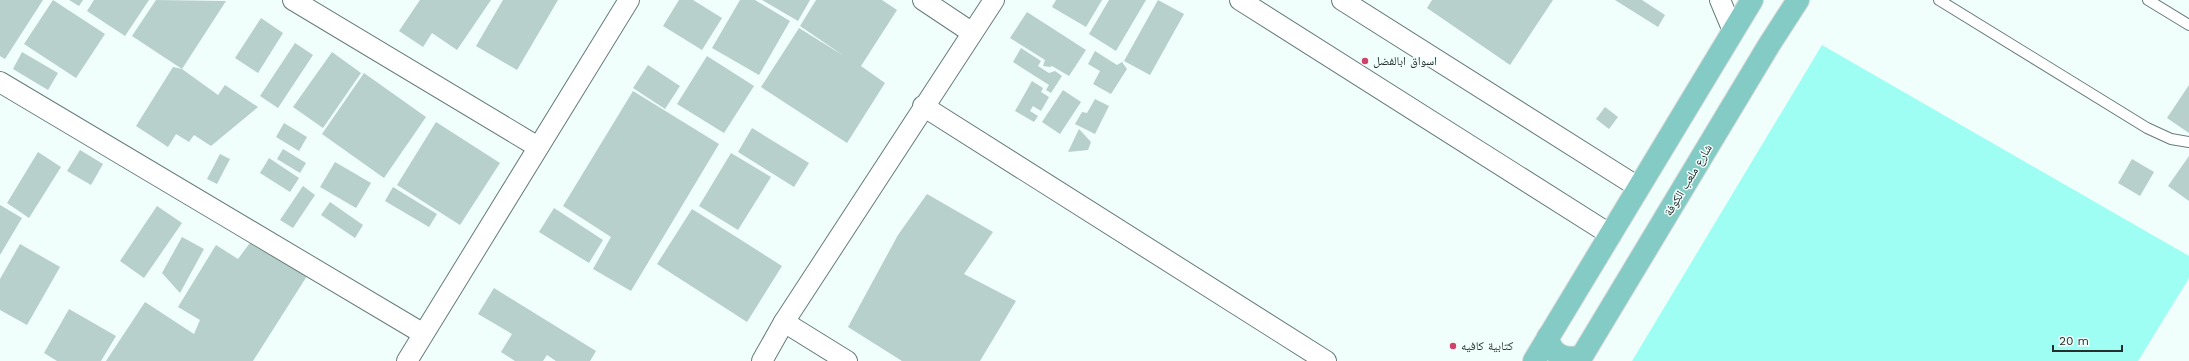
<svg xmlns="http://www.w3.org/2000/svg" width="2189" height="361" viewBox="0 0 2189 361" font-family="'Work Sans','Noto Naskh Arabic',sans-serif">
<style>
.pitch{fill:#9ffef3}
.building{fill:#b8d0cc}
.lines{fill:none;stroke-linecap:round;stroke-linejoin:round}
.service-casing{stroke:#677d7a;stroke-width:12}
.minor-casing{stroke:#677d7a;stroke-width:22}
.primary-casing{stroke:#d8dad9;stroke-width:24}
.service{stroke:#fff;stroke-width:10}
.minor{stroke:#fff;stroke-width:20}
.primary{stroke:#83cbc4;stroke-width:22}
.poi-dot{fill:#d0426c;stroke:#f0fefc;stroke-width:1.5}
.labels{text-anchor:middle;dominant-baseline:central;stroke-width:3;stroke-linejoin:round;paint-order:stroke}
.poi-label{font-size:12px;fill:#252f2d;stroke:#f0fefc;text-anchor:start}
.street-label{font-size:12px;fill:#252f2d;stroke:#f0fefc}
</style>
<rect width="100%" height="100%" fill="#f0fefc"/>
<polygon class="pitch" points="1822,45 2189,256 2189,278 2138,361 1632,361"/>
<g class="building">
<polygon points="0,0 43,0 5,59 0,56"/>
<polygon points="53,0 105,34 76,78 24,44"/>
<polygon points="69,0 83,0 79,6"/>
<polygon points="94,0 149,0 125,36 87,11"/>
<polygon points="156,0 226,1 182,69 132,36"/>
<polygon points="420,0 491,0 457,50 432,33 423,47 399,31"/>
<polygon points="503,0 558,0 517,70 476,46"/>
<polygon points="679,0 693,0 722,18 702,50 663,26"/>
<polygon points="740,0 755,0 790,21 759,75 712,48"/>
<polygon points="762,0 810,0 798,21"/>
<polygon points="816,0 882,0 897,10 861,66 885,83 847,143 761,87 799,28 844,56 800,26"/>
<polygon points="1056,0 1102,0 1086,27 1052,7"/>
<polygon points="1109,0 1146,0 1116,51 1089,34"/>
<polygon points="1158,0 1184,14 1150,75 1124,61"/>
<polygon points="1432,0 1553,0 1510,65 1427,8"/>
<polygon points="1615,0 1642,0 1665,15 1658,27"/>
<polygon points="1027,12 1086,50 1069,76 1052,66 1050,67 1043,66 1045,60 1010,38"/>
<polygon points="261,18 283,33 258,73 235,58"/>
<polygon points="295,43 313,55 278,108 260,96"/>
<polygon points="1021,48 1041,61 1038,66 1049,73 1055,71 1062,76 1051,93 1046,90 1049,85 1013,62"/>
<polygon points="1095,51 1117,65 1122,62 1127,69 1111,94 1093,84 1100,71 1088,64"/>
<polygon points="22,52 58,73 48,90 13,69"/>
<polygon points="332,52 361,73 323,128 293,107"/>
<polygon points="707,56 754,86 724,133 677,104"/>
<polygon points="648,65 680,86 665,109 633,88"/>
<polygon points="173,67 182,69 218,95 225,85 258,107 211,146 194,135 189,142 176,134 168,147 136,126"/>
<polygon points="364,73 426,117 384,178 322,134"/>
<polygon points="1032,81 1043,88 1041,92 1049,97 1041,111 1033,106 1030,111 1038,116 1034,122 1015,111"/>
<polygon points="2189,85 2189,133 2167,118"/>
<polygon points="1063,90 1081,102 1060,134 1042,122"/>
<polygon points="633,91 719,144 631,291 593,269 611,237 563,206"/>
<polygon points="1095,99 1109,106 1095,134 1075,124 1082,112 1087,113"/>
<polygon points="1605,107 1618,117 1609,129 1596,119"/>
<polygon points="436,122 500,163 460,225 397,185"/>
<polygon points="284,123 307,137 299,151 276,137"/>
<polygon points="752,128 809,163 794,187 738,152"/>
<polygon points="1079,129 1091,142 1088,150 1068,152"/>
<polygon points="283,149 306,163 300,173 277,159"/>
<polygon points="80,150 103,164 91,185 67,171"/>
<polygon points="38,152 61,167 29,218 7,203"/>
<polygon points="731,153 771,177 738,230 699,206"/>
<polygon points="220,154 230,159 217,184 207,179"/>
<polygon points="2189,156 2189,201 2168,186"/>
<polygon points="269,158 299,178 290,192 260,173"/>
<polygon points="2132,159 2154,172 2140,196 2118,183"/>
<polygon points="335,162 371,183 356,208 320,187"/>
<polygon points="303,186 315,195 293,228 280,220"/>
<polygon points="393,187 437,214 429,227 385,201"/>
<polygon points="927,194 993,232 964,274 1016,301 980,361 902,361 848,327 898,235"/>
<polygon points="330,202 363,225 355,238 321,215"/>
<polygon points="0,205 22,218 0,255"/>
<polygon points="157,206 182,223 144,278 120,261"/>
<polygon points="554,208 603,240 589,263 539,232"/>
<polygon points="692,209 782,266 747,322 657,264"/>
<polygon points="182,237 204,249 180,293 162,273"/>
<polygon points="252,240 307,276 253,361 106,361 145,302 194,334 200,320 178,307 216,245 238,259"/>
<polygon points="20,244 60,267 27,325 0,310 0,279"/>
<polygon points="494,288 596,351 590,361 556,361 547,355 543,361 515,361 501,352 512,334 478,314"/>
<polygon points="69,309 116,336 101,361 57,361 44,353"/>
</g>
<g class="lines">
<defs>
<g id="service">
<polyline points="1939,0 2147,128 2171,139 2189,142"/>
<polyline points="2148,0 2189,25"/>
</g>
<g id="minor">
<polyline points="293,0 538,147"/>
<polyline points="923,0 971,32"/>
<polyline points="1240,0 1611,235"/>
<polyline points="1342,0 1638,187"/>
<polyline points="1720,0 1733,31"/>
<polyline points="0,82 422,333"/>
<polyline points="923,106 1326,361"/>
<polyline points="784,322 847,361"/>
<polyline points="407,361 629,0"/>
<polyline points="762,361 784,322 994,0"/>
</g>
<g id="primary">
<path d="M1548,337C1551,355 1565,361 1582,356"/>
<polyline points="1534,361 1752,0"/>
<polyline points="1579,361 1769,45 1798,0"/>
</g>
</defs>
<use href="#service" class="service-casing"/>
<use href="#minor" class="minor-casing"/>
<use href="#primary" class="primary-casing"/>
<use href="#service" class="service"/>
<use href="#minor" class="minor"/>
<use href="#primary" class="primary"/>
</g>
<g class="poi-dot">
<circle cx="1365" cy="61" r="4"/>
<circle cx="1453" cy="346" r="4"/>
</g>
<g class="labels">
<g class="poi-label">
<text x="1373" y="61">اسواق ابالفضل</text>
<text x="1461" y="346">كتابية كافيه</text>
</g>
<g class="street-label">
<text transform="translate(1688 180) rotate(-59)">شارع ملعب الكوفة</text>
</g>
</g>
<path d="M2053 345v6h69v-6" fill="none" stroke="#252f2d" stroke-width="2"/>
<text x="2059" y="345" font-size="12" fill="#252f2d" stroke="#f0fefc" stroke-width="3" paint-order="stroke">20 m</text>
</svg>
